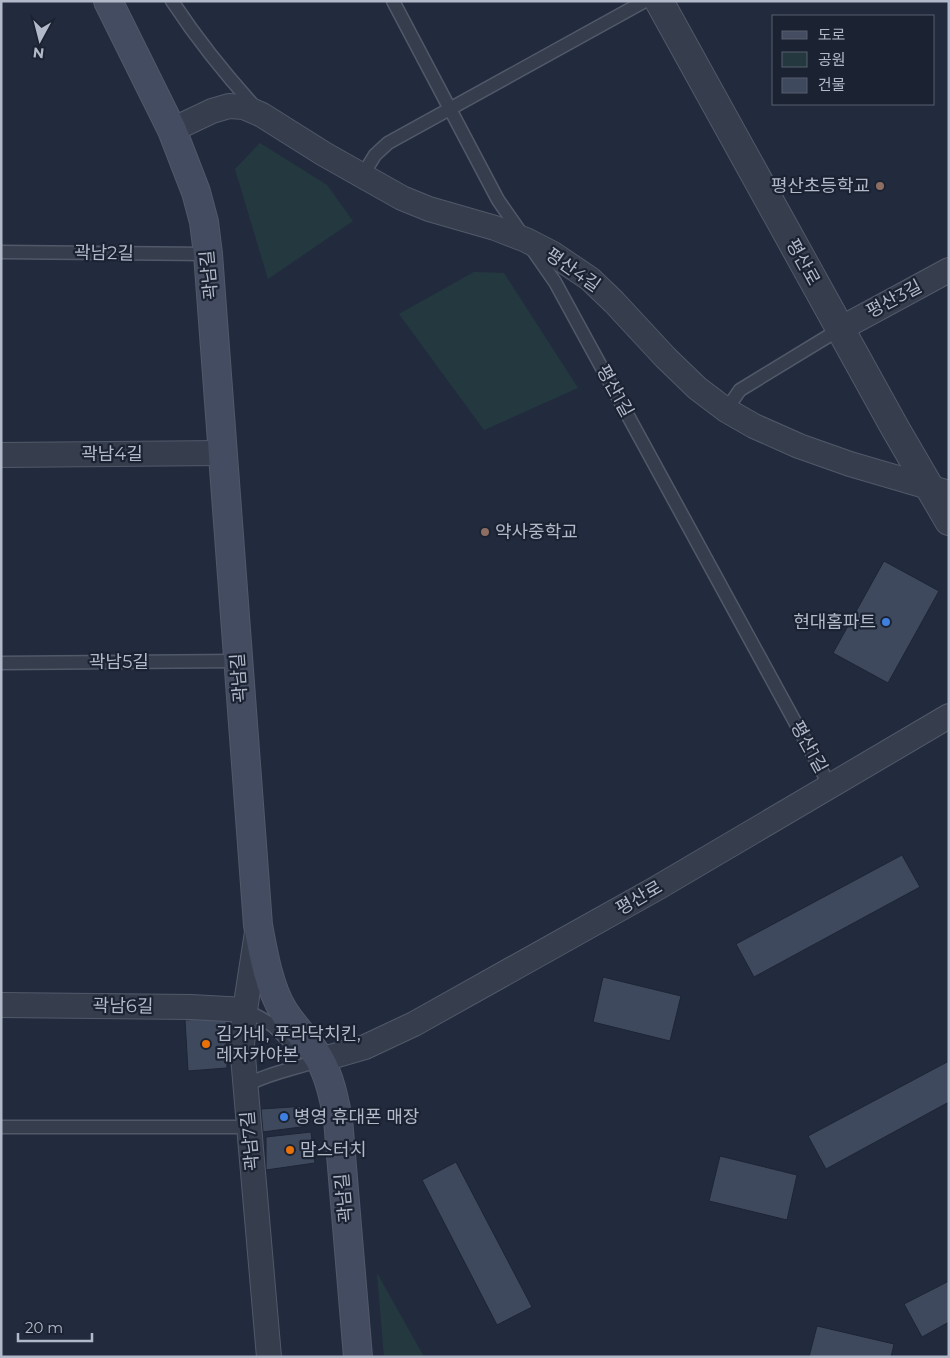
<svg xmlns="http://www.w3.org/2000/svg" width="950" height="1358" viewBox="0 0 950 1358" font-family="Montserrat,'Noto Sans KR',sans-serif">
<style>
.green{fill:#24393f}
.building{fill:#3e495d;stroke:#1d2535}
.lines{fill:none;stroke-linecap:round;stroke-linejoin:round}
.service-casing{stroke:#515969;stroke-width:15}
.minor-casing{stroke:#515969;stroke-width:26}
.tertiary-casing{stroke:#515969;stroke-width:30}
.secondary-casing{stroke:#515969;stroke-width:30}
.service{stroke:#363e4e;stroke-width:12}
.minor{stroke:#363e4e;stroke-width:24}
.tertiary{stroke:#363e4e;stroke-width:28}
.secondary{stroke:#444c61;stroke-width:28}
.education-dot{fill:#8d6e63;stroke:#1b2333;stroke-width:2}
.shop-dot{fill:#3f7fe0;stroke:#1b2333;stroke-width:2}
.food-dot{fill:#e8710a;stroke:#1b2333;stroke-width:2}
.labels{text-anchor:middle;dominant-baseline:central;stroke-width:4.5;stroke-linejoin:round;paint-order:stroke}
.poi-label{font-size:18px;fill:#b2b9c9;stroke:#1b2333;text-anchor:start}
.street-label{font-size:18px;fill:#b2b9c9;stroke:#1b2333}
</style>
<rect width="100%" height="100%" fill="#222b3e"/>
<g class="green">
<polygon points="260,143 327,185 353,221 268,279 235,169"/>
<polygon points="474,272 504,273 578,388 484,430 399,314"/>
<polygon points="377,1273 424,1357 384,1357"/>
</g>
<g class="building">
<polygon points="884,561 939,591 888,683 833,653"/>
<polygon points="902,855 920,887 754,977 736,944"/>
<polygon points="603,977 681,996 670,1041 593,1022"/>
<polygon points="226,1017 227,1068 188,1071 185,1020"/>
<polygon points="949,1061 949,1102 826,1169 808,1136"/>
<polygon points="306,1106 308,1126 263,1132 261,1109"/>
<polygon points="311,1132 315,1163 266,1170 266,1137"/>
<polygon points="720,1156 797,1175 787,1220 709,1201"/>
<polygon points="456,1162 532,1307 497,1325 422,1180"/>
<polygon points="949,1281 949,1322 922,1337 904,1304"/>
<polygon points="817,1326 894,1344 891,1357 809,1357"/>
</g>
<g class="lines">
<defs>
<g id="service">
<path d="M172,1C197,39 225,74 255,107"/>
<polyline points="393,1 498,200 555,282 830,786"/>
<polyline points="362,176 375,155 388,143 645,1"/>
<polyline points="1,252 208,254"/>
<polyline points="726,410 740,390 840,329"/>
<polyline points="1,663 238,661"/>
<path d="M245,1010C255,1015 264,1019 273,1026C283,1035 292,1046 304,1052"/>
<path d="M245,1086C268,1073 295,1069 320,1060"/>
<polyline points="1,1127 249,1127"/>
</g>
<g id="minor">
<polyline points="172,130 212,111 229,106 244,107 262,115 324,154 402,198 429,209 495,228 526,240 553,254 590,279 614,302 665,357 697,388 726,410 754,426 799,446 850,464 949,493"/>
<polyline points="840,329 949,270"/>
<polyline points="1,455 222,453"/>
<polyline points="257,932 245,1010 242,1045 269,1357"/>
<polyline points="1,1005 191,1007 245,1010"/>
<polyline points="320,1060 365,1047 414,1024 657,888 949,716"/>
</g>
<polyline id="tertiary" points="659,1 895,428 949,521"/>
<path id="secondary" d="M108,1L172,130L196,192L204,222L208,254L258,925C263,952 269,987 283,1010C294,1028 310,1042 320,1060C330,1078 334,1099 338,1119L358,1357"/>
</defs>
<use href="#service" class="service-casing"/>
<use href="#minor" class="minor-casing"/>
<use href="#tertiary" class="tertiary-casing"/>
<use href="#secondary" class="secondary-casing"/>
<use href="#service" class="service"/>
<use href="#minor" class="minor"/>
<use href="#tertiary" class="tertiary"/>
<use href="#secondary" class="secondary"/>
</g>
<g class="education-dot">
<circle cx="880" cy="186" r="5"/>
<circle cx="485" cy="532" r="5"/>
</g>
<g class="shop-dot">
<circle cx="886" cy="622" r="5"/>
<circle cx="284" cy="1117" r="5"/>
</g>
<g class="food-dot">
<circle cx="206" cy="1044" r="5"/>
<circle cx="290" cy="1150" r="5"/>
</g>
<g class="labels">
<g class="poi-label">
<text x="870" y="186" text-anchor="end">평산초등학교</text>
<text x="495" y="532">약사중학교</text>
<text x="876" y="622" text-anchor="end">현대홈파트</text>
<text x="216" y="1034">김가네, 푸라닥치킨,<tspan x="216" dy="21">레자카야본</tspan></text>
<text x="294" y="1117">병영 휴대폰 매장</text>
<text x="300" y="1150">맘스터치</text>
</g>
<g class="street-label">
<text transform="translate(104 253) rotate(1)">곽남2길</text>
<text transform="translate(803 262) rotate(61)">평산로</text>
<text transform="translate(573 270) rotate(35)">평산4길</text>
<text transform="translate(209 275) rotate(-95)">곽남길</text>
<text transform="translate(894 299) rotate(-28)">평산3길</text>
<text transform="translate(615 391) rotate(61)">평산1길</text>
<text x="112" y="454">곽남4길</text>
<text x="119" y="662">곽남5길</text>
<text transform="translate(239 678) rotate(-94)">곽남길</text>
<text transform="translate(809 747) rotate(61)">평산1길</text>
<text transform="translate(639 898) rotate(-30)">평산로</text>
<text transform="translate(123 1006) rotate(1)">곽남6길</text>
<text transform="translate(250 1141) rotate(-95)">곽남7길</text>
<text transform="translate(344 1198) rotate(-95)">곽남길</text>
</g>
</g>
<rect width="950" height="1358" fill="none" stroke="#b2b9c9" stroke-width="5"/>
<rect x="772" y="15" width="162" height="90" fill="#1b2333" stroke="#575f6f"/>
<rect x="782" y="31" width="25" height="8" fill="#444c61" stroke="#575f6f"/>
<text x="818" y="40" font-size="15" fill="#b2b9c9">도로</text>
<rect x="782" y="52" width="25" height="15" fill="#24393f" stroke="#575f6f"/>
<text x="818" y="65" font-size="15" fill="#b2b9c9">공원</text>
<rect x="782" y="78" width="25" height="15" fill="#3e495d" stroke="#575f6f"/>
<text x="818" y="90" font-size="15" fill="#b2b9c9">건물</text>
<g transform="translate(40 40) rotate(187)" stroke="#1b2333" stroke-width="4" paint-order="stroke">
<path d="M0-4L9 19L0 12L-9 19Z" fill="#b2b9c9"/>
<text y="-8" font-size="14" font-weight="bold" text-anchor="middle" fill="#b2b9c9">N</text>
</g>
<path d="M18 1333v8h74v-8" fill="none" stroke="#b2b9c9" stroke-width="2.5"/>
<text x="25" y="1333" font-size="15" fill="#b2b9c9" stroke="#1b2333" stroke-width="4" paint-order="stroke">20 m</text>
</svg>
